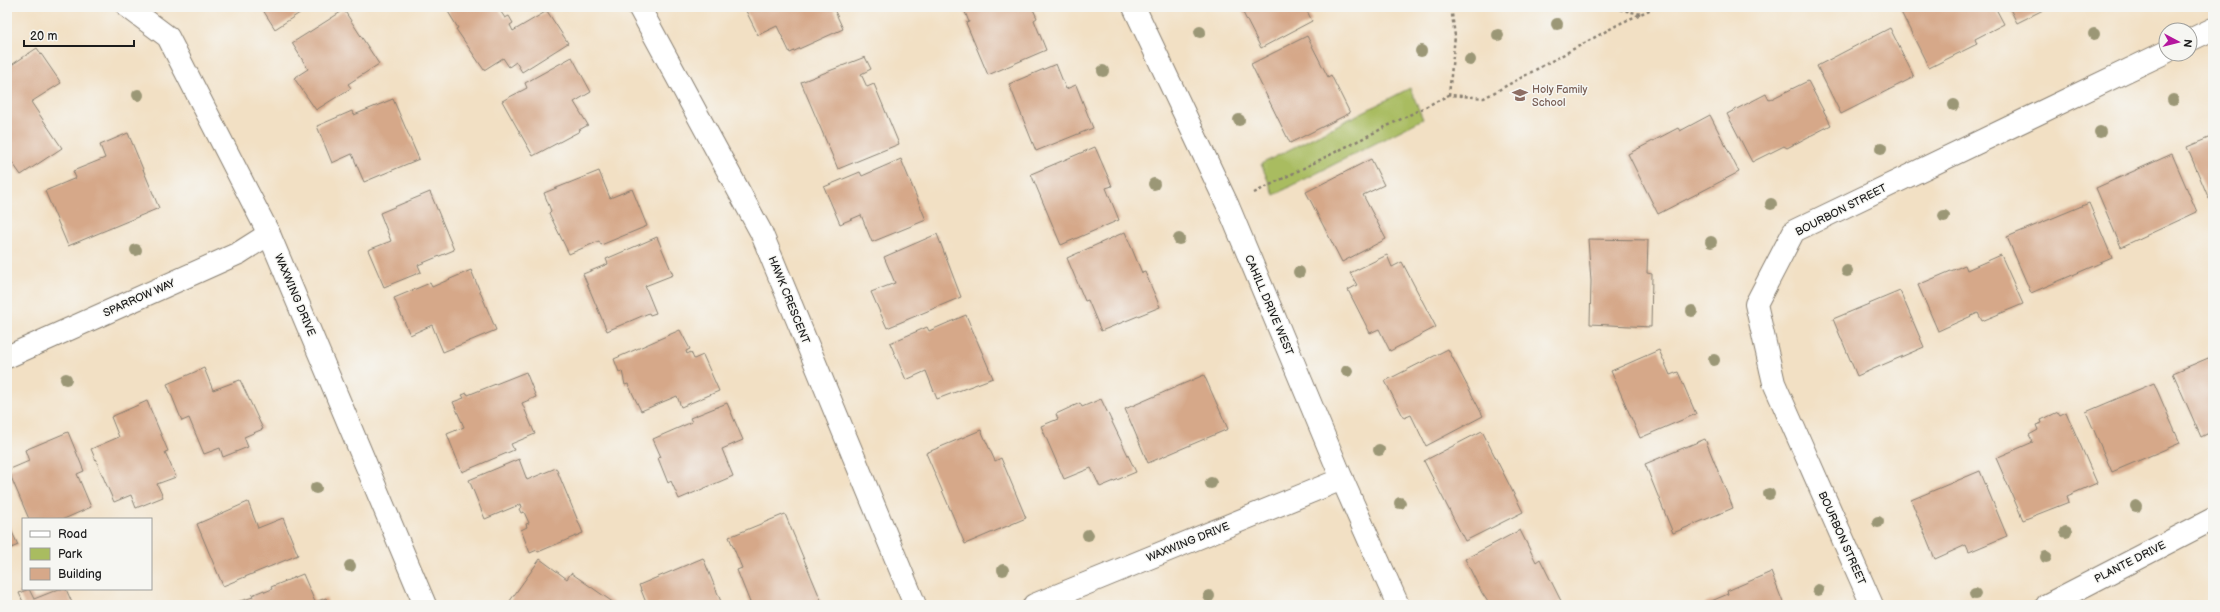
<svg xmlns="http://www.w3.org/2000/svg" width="2220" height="612" viewBox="0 0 2220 612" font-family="'Balsamiq Sans',sans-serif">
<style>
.green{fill:#a9bc60;stroke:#626c3e}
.building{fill:#d6a889}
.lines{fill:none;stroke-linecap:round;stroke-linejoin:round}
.minor-casing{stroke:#877e70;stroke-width:24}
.tertiary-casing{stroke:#877e70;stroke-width:24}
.path{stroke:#877e70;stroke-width:2.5;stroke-dasharray:3 3;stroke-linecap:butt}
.minor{stroke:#fff;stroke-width:22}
.tertiary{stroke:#fff;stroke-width:22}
.tree{fill:#9b9776}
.labels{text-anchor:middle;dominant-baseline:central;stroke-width:3;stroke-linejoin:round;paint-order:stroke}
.education-label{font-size:11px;fill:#785e54;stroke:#f6f6f2;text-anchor:start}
.street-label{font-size:11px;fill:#1c1c1c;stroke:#f6f6f2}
</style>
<rect width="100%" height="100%" fill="#f6f6f2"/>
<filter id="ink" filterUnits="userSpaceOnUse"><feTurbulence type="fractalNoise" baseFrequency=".025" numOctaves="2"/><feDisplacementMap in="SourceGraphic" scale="8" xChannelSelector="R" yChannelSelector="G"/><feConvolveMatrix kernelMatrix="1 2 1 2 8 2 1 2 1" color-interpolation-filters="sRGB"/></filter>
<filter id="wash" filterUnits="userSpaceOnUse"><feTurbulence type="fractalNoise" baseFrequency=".012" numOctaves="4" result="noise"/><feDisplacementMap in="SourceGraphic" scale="16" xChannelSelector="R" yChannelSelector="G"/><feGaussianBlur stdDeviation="0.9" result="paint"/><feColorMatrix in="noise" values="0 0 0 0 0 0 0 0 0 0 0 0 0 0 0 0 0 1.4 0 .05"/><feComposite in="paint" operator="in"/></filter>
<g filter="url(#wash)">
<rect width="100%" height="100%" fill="#f2e0c4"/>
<polygon class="green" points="1410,88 1423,119 1274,195 1261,164"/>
<g id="blocks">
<g class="building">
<polygon points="261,7 309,7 275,29"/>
<polygon points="452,7 502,7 499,9 505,18 509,16 513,23 510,25 513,31 547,11 568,43 522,72 516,62 509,67 503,58 484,70 456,29 458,28 447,10"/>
<polygon points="744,7 833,7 843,29 790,53 777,26 758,35"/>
<polygon points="963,7 1032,7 1037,18 1034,20 1046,50 988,75 966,23 969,22"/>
<polygon points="1240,7 1305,7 1312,21 1261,48"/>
<polygon points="1907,7 1995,7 2004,24 1975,39 1977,44 1929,68 1900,10"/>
<polygon points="2009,7 2049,7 2017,23"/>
<polygon points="344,10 379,64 348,84 351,88 316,110 294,78 308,69 292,43"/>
<polygon points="1890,28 1914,77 1841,114 1817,66"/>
<polygon points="1307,36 1328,77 1331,75 1350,113 1290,143 1251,64"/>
<polygon points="37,48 61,83 31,102 62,148 21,175 7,155 7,68"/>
<polygon points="572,57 591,92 574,102 588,125 579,130 580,131 533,156 502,101 527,88 525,83"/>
<polygon points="865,57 871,69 861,74 867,87 874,84 899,144 838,169 801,82"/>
<polygon points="1056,64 1066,89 1076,85 1093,128 1036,151 1009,84"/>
<polygon points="1808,81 1831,125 1787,148 1784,146 1752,162 1727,114 1766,94 1769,100"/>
<polygon points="393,99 419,159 364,182 352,154 332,163 317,126 352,111 354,115"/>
<polygon points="1710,115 1739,172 1658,214 1628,154 1678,128 1680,131"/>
<polygon points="128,133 159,208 68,246 45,191 76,178 73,171 105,158 100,145"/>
<polygon points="2213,136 2213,198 2209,199 2187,147"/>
<polygon points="1095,147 1112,186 1106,188 1119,220 1061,245 1031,174"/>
<polygon points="2172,154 2197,212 2121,247 2096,188"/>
<polygon points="901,159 926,220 872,242 861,215 840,224 824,187 860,172 862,176"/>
<polygon points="1371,159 1384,185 1363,195 1386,239 1342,262 1306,192"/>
<polygon points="599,171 610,198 632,189 647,226 601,245 599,241 569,254 549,213 551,211 544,193"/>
<polygon points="430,192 454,250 418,265 421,272 384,287 368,250 391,241 380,213"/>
<polygon points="2089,203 2112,258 2031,293 2007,237"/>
<polygon points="1125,232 1142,273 1145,272 1160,307 1101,331 1088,300 1085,301 1067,258"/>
<polygon points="937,234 961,297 887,328 871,292 895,283 884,257"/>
<polygon points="657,237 673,275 645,286 656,313 650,315 649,313 607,331 583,274 608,264 606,259"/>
<polygon points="1588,239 1648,240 1647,273 1652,274 1651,327 1590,324 1591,281"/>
<polygon points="1387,255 1392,267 1402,262 1436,327 1390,351 1379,329 1370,333 1348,290 1357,285 1350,273"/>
<polygon points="2001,255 2023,304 1982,321 1978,313 1938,331 1918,285 1965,265 1967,270"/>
<polygon points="471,270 496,330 443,352 432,325 410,335 394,298 430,283 432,287"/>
<polygon points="1900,291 1924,347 1857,376 1833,319"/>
<polygon points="966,315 993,378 937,399 926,371 906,380 890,343 927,327 929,331"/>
<polygon points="680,330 690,349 686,351 687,354 691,352 694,359 703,355 719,391 681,407 677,396 641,411 628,384 625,385 622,371 619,372 614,359"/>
<polygon points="1448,349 1483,416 1426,446 1411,415 1404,418 1385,381"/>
<polygon points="1659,350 1670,375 1678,372 1696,414 1640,438 1611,371"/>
<polygon points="2213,356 2213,431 2201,437 2173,373"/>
<polygon points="204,368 213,390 240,380 263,429 244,437 248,447 223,457 220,448 204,454 189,418 182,421 167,384"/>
<polygon points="526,372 536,397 522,403 535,434 511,444 514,450 462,472 447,434 464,427 453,402 464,398 462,395 467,393 468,395"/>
<polygon points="1204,375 1228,429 1148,463 1125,409"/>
<polygon points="2154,383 2180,443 2112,472 2086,412"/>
<polygon points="1101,399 1136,472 1100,487 1091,468 1064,479 1041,426 1058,419 1056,414 1080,403 1082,407"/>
<polygon points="147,401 168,451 165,452 176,477 157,484 163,497 136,508 131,495 114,502 91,449 119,437 111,417"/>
<polygon points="727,403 743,440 722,449 733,476 679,499 671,481 668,483 658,458 661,457 653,439 692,422 690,418"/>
<polygon points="2058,412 2060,415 2066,412 2097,483 2067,496 2069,502 2023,520 1996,458 2033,442 2029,435 2038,430 2036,425 2042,423 2041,420"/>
<polygon points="981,430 995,461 1001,458 1026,518 965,544 926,453"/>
<polygon points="1482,431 1523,512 1465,541 1424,461"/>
<polygon points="68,432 84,471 77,474 91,507 64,519 29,519 8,470 29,461 25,450"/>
<polygon points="1705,439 1733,508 1673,533 1645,464"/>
<polygon points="519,459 527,480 556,468 583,533 538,552 537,550 530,553 521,530 527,527 526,524 529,523 524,512 521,513 519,509 522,507 521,504 485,519 469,480"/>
<polygon points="1980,471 2007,536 1969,552 1966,545 1935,559 1911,500"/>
<polygon points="248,502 258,528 283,518 298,555 223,586 197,524"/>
<polygon points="785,514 823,605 751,605 737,570 742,568 729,537"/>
<polygon points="7,521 18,545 7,550"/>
<polygon points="1520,530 1536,562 1540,559 1561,601 1554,605 1490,605 1482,593 1465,559"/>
<polygon points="703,558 722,604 647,605 639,585"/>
<polygon points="540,559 567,579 571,573 617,605 507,605"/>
<polygon points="1771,572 1784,605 1702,605 1728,594 1727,591"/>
<polygon points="303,574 315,602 326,598 329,605 239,605 237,602 253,597 252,595 264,590 265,592 272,589 271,587"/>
<polygon points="29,589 34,599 59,589 66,589 73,605 21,605 24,604 19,593"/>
</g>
</g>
</g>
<g filter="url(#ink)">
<use href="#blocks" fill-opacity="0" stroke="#877e70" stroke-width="1"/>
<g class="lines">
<defs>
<g id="minor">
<polyline points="128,7 168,37 269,234 425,605"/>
<polyline points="639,7 761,232 915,605"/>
<polyline points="1134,7 1228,206 1342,479 1398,605"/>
<polyline points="2190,40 2213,29"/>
<polyline points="7,357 239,253 269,234"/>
<polyline points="1034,605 1342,479"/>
<polyline points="1872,605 1774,383 1756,304 1794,231 2166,52"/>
</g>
<polyline id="tertiary" points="2047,605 2213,519"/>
</defs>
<use href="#minor" class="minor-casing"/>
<use href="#tertiary" class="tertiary-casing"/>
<g class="path">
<polyline points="1608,7 1641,14"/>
<polyline points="1449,95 1455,36 1451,7"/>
<polyline points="1254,193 1449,95 1484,98 1621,23 1656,7"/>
</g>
<use href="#minor" class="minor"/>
<use href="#tertiary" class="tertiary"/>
</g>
<g class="tree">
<circle cx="1557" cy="24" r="6"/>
<circle cx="1200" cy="32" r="6"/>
<circle cx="2094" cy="34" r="6"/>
<circle cx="1498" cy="35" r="6"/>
<circle cx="1421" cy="51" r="6"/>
<circle cx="1470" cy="60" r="6"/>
<circle cx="1103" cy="71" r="6"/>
<circle cx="138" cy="95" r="6"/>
<circle cx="2173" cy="100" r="6"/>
<circle cx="1954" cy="105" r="6"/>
<circle cx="1239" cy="120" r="6"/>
<circle cx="2100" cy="132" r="6"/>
<circle cx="1881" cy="148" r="6"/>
<circle cx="1154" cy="184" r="6"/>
<circle cx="1771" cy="204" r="6"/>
<circle cx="1944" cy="216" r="6"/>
<circle cx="1179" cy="239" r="6"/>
<circle cx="1711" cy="242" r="6"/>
<circle cx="136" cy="250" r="6"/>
<circle cx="1847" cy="271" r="6"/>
<circle cx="1299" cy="272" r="6"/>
<circle cx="1692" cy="311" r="6"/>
<circle cx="1714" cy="360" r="6"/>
<circle cx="1347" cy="371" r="6"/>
<circle cx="66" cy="379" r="6"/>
<circle cx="1379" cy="450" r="6"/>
<circle cx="1211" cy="483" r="6"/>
<circle cx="316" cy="488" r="6"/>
<circle cx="1769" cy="494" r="6"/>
<circle cx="1400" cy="503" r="6"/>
<circle cx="2136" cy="506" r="6"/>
<circle cx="1878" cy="522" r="6"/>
<circle cx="2066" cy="532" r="6"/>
<circle cx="1088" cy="535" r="6"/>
<circle cx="2046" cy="557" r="6"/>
<circle cx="350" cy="566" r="6"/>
<circle cx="1003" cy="570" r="6"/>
<circle cx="1818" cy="590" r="6"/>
<circle cx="1975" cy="594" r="6"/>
<circle cx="1209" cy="596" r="6"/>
</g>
</g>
<defs>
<symbol id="school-bare" viewBox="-9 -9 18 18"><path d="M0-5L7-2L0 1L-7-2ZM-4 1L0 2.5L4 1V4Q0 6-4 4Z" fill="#8d6e63" stroke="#f6f6f2" stroke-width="2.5" paint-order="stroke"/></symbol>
</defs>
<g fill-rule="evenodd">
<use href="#school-bare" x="1509" y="84" width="22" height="22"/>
</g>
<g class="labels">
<g class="education-label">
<text x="1532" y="89">Holy Family<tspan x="1532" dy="13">School</tspan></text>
</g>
<g class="street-label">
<text transform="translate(1841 210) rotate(-27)">BOURBON STREET</text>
<text transform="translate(295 295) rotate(67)">WAXWING DRIVE</text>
<text transform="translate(139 298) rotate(-24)">SPARROW WAY</text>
<text transform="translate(789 300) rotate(68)">HAWK CRESCENT</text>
<text transform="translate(1269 305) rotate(67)">CAHILL DRIVE WEST</text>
<text transform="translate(1842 538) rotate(66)">BOURBON STREET</text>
<text transform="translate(1188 542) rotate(-22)">WAXWING DRIVE</text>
<text transform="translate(2130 562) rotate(-27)">PLANTE DRIVE</text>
</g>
</g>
<rect width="2220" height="612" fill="none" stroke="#f6f6f2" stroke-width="24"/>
<rect x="22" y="518" width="130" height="72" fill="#f6f6f2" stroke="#9f9f9c"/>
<rect x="30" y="531" width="20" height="6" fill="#ffffff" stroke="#9f9f9c"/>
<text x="58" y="538" font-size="12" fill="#1c1c1c">Road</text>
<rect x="30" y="548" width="20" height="12" fill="#a9bc60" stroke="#9f9f9c"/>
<text x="58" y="558" font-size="12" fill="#1c1c1c">Park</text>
<rect x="30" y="568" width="20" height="12" fill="#d6a889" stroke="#9f9f9c"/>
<text x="58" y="578" font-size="12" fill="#1c1c1c">Building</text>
<g transform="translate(2178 42) rotate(97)"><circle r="19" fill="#f6f6f2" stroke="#9f9f9c"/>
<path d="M0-3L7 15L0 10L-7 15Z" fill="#b5179e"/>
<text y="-6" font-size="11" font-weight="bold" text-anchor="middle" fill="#1c1c1c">N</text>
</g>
<path d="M24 40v6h110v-6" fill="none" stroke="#1c1c1c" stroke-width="2"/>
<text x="30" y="40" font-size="12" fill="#1c1c1c" stroke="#f6f6f2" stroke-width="3" paint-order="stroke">20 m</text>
</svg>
